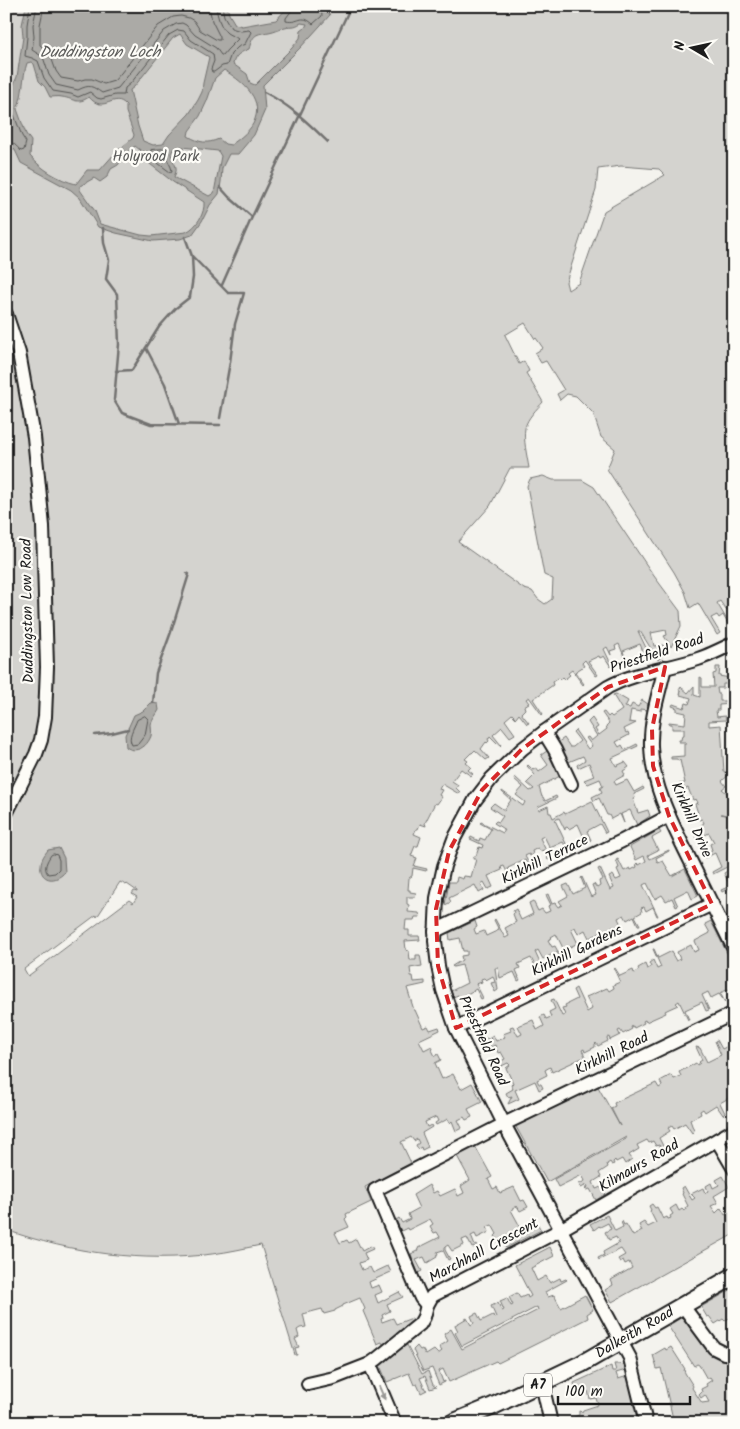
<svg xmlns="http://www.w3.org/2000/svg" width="740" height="1429" viewBox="0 0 740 1429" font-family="Kalam,sans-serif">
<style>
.green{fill:#d4d3cf;stroke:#787876;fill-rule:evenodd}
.water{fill:#abaaa6;stroke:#72716f;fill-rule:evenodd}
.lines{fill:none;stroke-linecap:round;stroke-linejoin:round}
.shore{stroke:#555553;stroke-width:1}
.stream{stroke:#72716f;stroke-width:2.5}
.minor-casing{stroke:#1c1c1c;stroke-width:16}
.major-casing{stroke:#1c1c1c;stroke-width:20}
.minor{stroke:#fdfcf7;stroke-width:12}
.major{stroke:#fdfcf7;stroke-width:16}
.oneway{fill:#989794}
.marked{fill:none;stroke:#d62828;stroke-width:4;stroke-dasharray:10 6;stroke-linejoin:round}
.labels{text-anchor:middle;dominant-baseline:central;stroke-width:4.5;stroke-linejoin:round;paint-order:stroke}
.shield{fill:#fdfcf7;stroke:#605f5e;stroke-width:1}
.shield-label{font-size:14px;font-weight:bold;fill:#1c1c1c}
.park-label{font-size:15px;fill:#5c5c5b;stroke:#fdfcf7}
.street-label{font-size:15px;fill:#1c1c1c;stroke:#fdfcf7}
.water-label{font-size:16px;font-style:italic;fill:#5c5c5a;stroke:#fdfcf7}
</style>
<rect width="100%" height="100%" fill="#f4f3ee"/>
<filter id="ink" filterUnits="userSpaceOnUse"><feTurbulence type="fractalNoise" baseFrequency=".02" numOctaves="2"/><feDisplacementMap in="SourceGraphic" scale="10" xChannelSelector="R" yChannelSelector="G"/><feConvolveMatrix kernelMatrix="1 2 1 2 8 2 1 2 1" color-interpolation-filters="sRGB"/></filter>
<g filter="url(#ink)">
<g class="green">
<path d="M6,6H734V609L732,610L731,607L726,610L720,601L717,603L730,625L729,626L723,615L719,618L717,615L711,618L720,633L717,635L698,603L690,608L685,592L674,572L607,469L615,449L601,437L593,413L576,396L567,394L560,400L557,394L564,390L546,361L541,363L535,353L543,348L536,338L535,339L525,323L505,335L519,364L524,361L529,371L526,373L543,402C537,409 527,418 525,428C523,439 527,456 529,468H510L490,506L458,542L524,589L532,591L538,599L545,604L552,599L553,579L544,575L527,486L530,479L543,476L553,480H582L594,487L654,576L680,611L681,626L671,647L664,636L667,635L666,630L651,633L654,646L663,645L668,651L658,660L640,631H638L648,652L644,654L640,644L623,651L626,661L619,644L615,646L616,649L610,651L611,655L607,647L604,649L612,666L611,667L604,656L600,658L599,656L588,661L598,675L596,676L585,660L582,663L584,666L575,672L584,684L583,685L572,670L568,673L570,675L565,679L563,677L560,680L558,678L552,682L553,685L533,699L543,714L542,715L529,697L526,699L529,703L524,706L525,709L521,713L529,723L527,724L519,714L516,718L512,714L505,720L515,734L510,737L502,727L493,735L501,745L500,746L490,736L488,739L489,741L487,743L486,742L481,749L489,758L486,760L475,750L472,753H471L465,759L468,761L466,763L471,767L468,770L473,774L471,776L461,769L452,781L458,785L456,788L460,792L459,794L442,784L439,789L442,790L439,795L442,797L437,804L435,803L425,823L426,826L420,824L418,829H416L414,834L421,837L418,846H415L411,856L417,858L414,866L427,869L426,871L413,868L412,876L409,878L408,890H410V892L416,893L415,897H407V904L409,905L408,912L419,913L420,917H415L414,920H406L405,930H409V936H419L420,940L405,941L406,950L409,951L410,960H416V955H420L422,966L410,968L411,976H413L414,982L425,981V984L407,988L414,1010H415L423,1028L428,1026L430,1030L439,1027L440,1030L419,1040L424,1050L432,1046L433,1049L432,1050L435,1056L438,1054L441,1060L435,1063L442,1079L453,1074L461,1089L472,1083L482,1102L468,1109L472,1117L466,1120L464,1117L458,1120L462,1128L456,1131L452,1121L450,1123L448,1119L436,1125L435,1123L438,1121L436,1117L425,1122L427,1127L431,1125L432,1127L422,1133L428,1147L422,1150L421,1147L418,1149L416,1145L419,1143L417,1139L414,1141L411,1137L401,1142L411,1163L365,1187L371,1202L346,1214L347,1217L345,1219L349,1227L335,1233L340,1243L347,1240L349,1243L356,1239L362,1251L371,1246L373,1249L364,1253L367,1260L359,1263L362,1270L370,1267L373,1273L388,1266L391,1272L369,1282L371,1288L379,1285L382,1292L375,1295L378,1303L399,1292L403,1297L387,1304L390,1311L382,1315L383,1318L381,1319L382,1322L393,1318L396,1324L412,1318L413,1321L384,1346L382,1342L377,1344L363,1311L365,1309L360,1298L343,1305V1306L335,1310V1311L324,1314L322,1309L303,1314L306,1327L300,1328L297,1330L299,1337L295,1339L299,1347L295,1348L297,1355H295L261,1245C245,1248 229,1252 212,1254C143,1263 72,1253 6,1230ZM621,166L659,169L665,175L604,211L579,283L568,290L566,282L596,190L598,169ZM120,882L126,885L127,884L137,891V892L134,891L132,894L137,897L133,903L129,900L28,976L24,969L96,915L97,917Z"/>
<polygon points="716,667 720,667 719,676 730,678 731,671 734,671 734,684 723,684 723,688 717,688 718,694 720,694 720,701 732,701 731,704 719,705 719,710 716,710 717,717 725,716 726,720 709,721 709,726 721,725 724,772 728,772 730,774 722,781 726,786 722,789 732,797 734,795 734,816 721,814 734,817 734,886 722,892 721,890 730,886 724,873 733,868 731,865 713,874 712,872 721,867 715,853 705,858 704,854 712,850 710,844 714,842 709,833 697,839 695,835 704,831 701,825 704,823 702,819 699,820 696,815 698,813 695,804 698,803 696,799 693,800 688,788 682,791 681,788 680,788 679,784 685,783 680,760 678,761 677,759 671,759 671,757 684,756 684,744 686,744 686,742 679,742 679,740 681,740 682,735 684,735 684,729 672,729 672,724 669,724 669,722 685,724 686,713 677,711 677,708 672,706 673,704 684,708 686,703 689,704 691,698 680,695 681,691 679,690 681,687 688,693 694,686 694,695 700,697 700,677 702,678 702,687 714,687 713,674 716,673"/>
<polygon points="616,694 628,701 625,707 630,708 632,704 638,707 642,700 648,704 647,710 640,709 640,712 631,710 629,722 636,723 624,729 626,733 628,732 629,735 616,742 619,747 622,745 625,750 637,744 638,746 612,758 616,766 625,762 629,767 623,771 625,775 614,781 616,785 627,780 634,792 643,787 644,789 634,794 635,798 633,799 638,813 648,810 650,816 637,825 630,810 621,814 624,823 620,814 611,819 609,815 607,815 599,798 594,801 592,797 602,792 600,788 603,786 600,779 588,784 584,780 594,776 589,763 578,768 577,765 585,760 583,756 566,763 557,743 564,738 570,747 573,747 580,741 573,732 575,730 588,749 592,746 586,738 588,737 591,741 597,736 588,722 592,718 598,727 595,729 599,735 607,729 606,726 609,723 602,713 604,712 608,717 610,715 612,717 622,710 613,695"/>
<polygon points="550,749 562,775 539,787 542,797 543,797 545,801 556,796 557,798 538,807 539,810 548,806 549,813 551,813 553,818 564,812 565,814 592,801 607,832 605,833 600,824 587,831 591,840 586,842 578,824 569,829 567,827 565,828 565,830 559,818 555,820 569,850 568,851 563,842 550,848 544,836 540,838 550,859 548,860 544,850 540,851 538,848 532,851 533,854 530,856 529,854 525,856 531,868 529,869 525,860 508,868 509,871 507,872 504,866 501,867 502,870 488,876 493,887 488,889 484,882 481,884 484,890 479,893 475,885 449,898 451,902 445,905 449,882 456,882 457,877 463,879 464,876 471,877 476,859 473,859 474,856 476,856 479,847 482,848 483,845 470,839 471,837 479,841 480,838 485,840 491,829 480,823 481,822 503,833 505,830 494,823 496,821 499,822 503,816 490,807 494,803 504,810 511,800 502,792 502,791 523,806 525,802 516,795 523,787 514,779 515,777 530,791 534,789 527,783 535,775 527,766 528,765 533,770 536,768 539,772 548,765 541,755"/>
<polygon points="659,830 661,833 652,838 658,850 648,855 650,859 669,850 669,851 656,858 658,863 663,861 672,876 685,869 698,896 692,899 688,890 674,897 678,906 676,907 672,898 666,901 662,895 655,899 647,883 643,885 658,916 657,916 653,907 646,911 644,907 641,908 642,912 635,916 640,925 638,925 634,916 627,920 624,915 618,918 624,932 620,935 615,926 598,934 602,943 600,944 596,935 589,938 585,930 578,934 575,927 571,929 582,952 581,953 576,944 564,950 556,934 551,937 552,938 548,940 552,947 555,946 563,961 562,961 557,952 543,959 538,950 535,952 543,970 539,973 531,958 518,964 520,968 516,970 519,977 518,977 520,980 518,981 514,972 500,978 498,968 495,968 498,990 495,992 491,983 495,982 493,976 486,980 484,978 481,979 482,982 476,984 483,998 481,999 476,989 460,998 458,995 453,997 451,991 467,983 462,965 453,967 452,966 462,960 461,956 467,955 467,951 463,951 460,938 450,940 449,933 475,921 477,927 474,929 476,934 484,931 486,936 499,930 494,920 495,919 505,938 509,936 505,928 516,922 513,914 514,913 513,911 516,909 521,920 533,914 529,903 533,901 538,911 542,909 545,913 550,911 548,906 551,905 546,895 548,894 552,904 555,903 558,907 562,905 559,901 568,896 563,886 568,884 573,894 585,888 581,878 582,877 591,897 596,895 592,885 594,884 597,888 600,886 599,881 603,879 598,869 600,868 610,890 614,888 609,877 613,875 616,880 621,878 617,869 619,868 616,860 618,859 624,871 630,868 631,870 637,867 636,864 637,863 639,865 646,861 644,856 636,860 630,847"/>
<polygon points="711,921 734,967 734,987 720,993 725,1002 719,994 711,998 708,992 702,995 709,1010 706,1011 702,1002 685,1010 689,1020 688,1020 679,1001 676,1003 678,1005 669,1009 665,1011 666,1013 646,1022 645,1020 643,1021 644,1023 634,1028 633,1026 631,1027 632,1029 623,1034 620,1030 618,1031 620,1035 610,1040 609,1037 607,1038 608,1041 598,1046 596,1043 595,1044 595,1047 585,1052 584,1049 582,1050 587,1060 584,1062 582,1058 552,1072 550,1067 545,1070 547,1075 537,1080 539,1084 541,1084 543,1088 539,1090 535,1081 515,1090 519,1099 508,1104 512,1096 508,1097 506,1093 513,1089 511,1085 513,1083 506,1068 510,1065 508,1063 495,1069 493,1065 505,1059 501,1052 498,1053 495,1045 491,1047 489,1044 483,1047 477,1035 491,1040 490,1037 493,1035 496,1041 505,1037 503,1034 511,1031 510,1027 513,1026 518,1036 522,1034 518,1026 533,1020 537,1030 544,1026 540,1017 544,1015 546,1019 551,1017 549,1012 555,1009 551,1000 554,999 562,1016 565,1015 562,1008 566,1007 565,1005 577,999 573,990 576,988 587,1012 592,1009 586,997 607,988 609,991 614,988 613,985 620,982 614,969 615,968 620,976 633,970 634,973 639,970 638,968 645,964 647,969 651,967 649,963 653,960 657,969 661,967 653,949 654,949 658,958 672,951 673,953 672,954 676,961 680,959 677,952 691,945 694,952 699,950 695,941 710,933 705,924"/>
<polygon points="717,1040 722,1049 734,1043 734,1092 731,1094 732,1096 720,1103 725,1113 723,1115 716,1105 705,1112 703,1109 700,1111 701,1114 690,1120 694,1131 692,1133 685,1123 674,1129 672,1126 668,1128 670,1131 659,1138 664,1148 662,1149 659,1145 656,1146 653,1141 649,1143 647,1140 637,1145 639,1149 629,1155 632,1159 625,1164 622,1159 616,1162 615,1160 613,1162 614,1164 612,1165 610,1162 607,1164 608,1167 599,1173 601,1177 593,1182 596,1189 601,1187 606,1194 596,1200 590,1189 586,1190 585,1189 588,1187 587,1185 581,1188 579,1184 585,1181 582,1175 558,1187 554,1179 626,1139 626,1137 547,1182 515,1125 597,1085 620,1126 611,1108 615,1106 614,1103 656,1083 659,1088 662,1086 660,1081 671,1075 674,1079 681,1076 679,1072 696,1063 697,1065 700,1063 699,1062 702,1060 696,1047 700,1048 707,1062 721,1055 715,1041"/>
<polygon points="475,1146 492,1177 488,1179 493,1189 497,1187 500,1193 514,1187 521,1201 524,1200 528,1207 520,1211 517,1206 511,1210 522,1230 537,1223 541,1230 506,1248 503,1243 500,1244 495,1236 497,1234 492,1225 487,1227 489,1232 477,1238 475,1234 471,1236 475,1246 477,1245 478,1247 475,1249 474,1247 472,1248 467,1238 462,1240 464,1245 452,1251 448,1245 445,1247 445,1250 450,1259 448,1260 443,1250 437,1252 438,1254 436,1255 437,1257 427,1263 424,1257 416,1260 422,1271 418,1273 411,1254 419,1250 418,1248 440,1237 437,1232 434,1233 430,1226 433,1224 430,1219 408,1230 407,1228 401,1231 396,1220 399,1218 402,1223 410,1219 408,1214 419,1208 413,1195 429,1185 433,1193 437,1191 440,1196 455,1189 458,1196 464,1193 461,1186 470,1180 457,1156"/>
<polygon points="723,1176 729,1187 714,1196 718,1203 711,1206 716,1213 721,1208 725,1215 734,1210 734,1234 612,1302 605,1290 613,1285 611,1280 632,1268 629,1262 625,1264 623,1260 620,1262 618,1259 625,1255 621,1249 599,1260 598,1258 604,1255 603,1252 619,1243 616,1237 609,1240 605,1232 611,1229 608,1223 600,1227 599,1226 594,1230 590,1224 607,1215 615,1231 623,1227 621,1222 622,1221 624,1225 626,1224 633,1236 642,1231 639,1225 644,1222 648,1227 656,1223 650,1211 651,1210 649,1206 652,1204 655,1208 657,1207 663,1219 667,1217 668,1219 671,1218 670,1216 673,1214 670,1209 676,1205 679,1211 682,1209 684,1211 686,1210 685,1208 688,1206 682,1194 683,1193 681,1188 684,1186 692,1200 695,1198 691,1194 703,1188 705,1193 708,1191 706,1186 711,1183 713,1188 719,1185 716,1180"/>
<polygon points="550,1247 554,1256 531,1268 537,1281 546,1276 550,1283 560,1278 561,1281 566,1279 567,1280 545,1292 548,1297 554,1295 561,1308 585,1295 593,1310 587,1314 588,1318 498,1363 496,1361 449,1382 443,1369 439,1371 443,1382 445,1381 445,1382 439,1385 432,1368 423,1371 413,1350 417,1346 420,1350 422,1349 426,1355 434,1350 438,1354 442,1351 439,1347 448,1341 444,1334 451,1329 462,1349 538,1310 537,1307 462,1346 455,1333 458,1331 455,1325 467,1318 471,1325 474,1323 471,1316 477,1313 481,1321 493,1315 494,1318 496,1317 491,1306 498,1303 502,1311 504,1310 500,1301 507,1298 511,1306 513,1305 509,1297 517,1293 520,1298 527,1295 528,1298 531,1296 515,1265"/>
<polygon points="734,1288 734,1318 731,1320 729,1318 725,1321 723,1319 715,1324 709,1316 707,1317 701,1307"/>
<path d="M682,1317C700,1333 705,1361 734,1360V1423H674L661,1368L657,1369L653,1355L665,1348L666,1350L671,1347L685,1369L684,1370L685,1373L693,1386L692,1388L702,1403L709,1402L705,1395L701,1398L699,1395L702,1392L701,1389L707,1386L706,1384L712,1380L710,1377L707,1379L699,1365L697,1364L694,1366L668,1326Z"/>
<polygon points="407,1345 422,1374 428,1371 433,1385 436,1387 430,1389 425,1376 420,1378 425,1389 427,1390 421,1393 417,1384 414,1385 409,1373 387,1382 379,1363"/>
<polygon points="614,1364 619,1364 625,1365 626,1370 616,1373 618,1379 628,1376 639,1423 593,1423 592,1421 582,1423 581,1421 575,1422 574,1417 579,1415 579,1411 582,1412 583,1410 598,1405 596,1398 590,1399 588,1391 577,1394 574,1383 611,1366 612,1371 616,1371"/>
</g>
<g class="water">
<path d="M26,6H227L229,14L235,24L242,26L276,20L289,6H326V10L330,15L300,48L263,85L265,110L254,135L238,154H229L222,168L221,182L219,194L210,205L202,221L192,235L180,239L153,241L116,233L98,227L80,198L71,190L21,163L15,150L6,145L7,122L11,90L17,77L23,37L22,25ZM301,23L307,24L305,28L301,31L300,38L292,48L255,85L250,83L247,74L233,64C235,55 241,52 249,49C253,34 256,34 269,32C275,31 280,28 285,27C293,25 293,28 301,23ZM180,34L187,44L209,57L203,83L202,92L198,100L189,114L169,135L163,144L153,145L143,141L138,126L130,90L134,87L173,38ZM31,62L34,64L39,81L45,87L50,97C54,97 58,96 62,97C75,99 77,105 89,97C104,115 114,91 126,105V112L134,135L133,138L116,152L100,170H87L76,184C59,180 41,169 30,156L31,141L26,134L17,109C24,94 22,78 27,63ZM224,70C240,80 263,97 255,119C252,130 240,138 231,145L225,144L219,139C207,144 200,143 188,136L189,131L200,116L207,101L215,78ZM135,146L145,154L146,161L173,182L204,202C205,213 197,227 186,232L151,236L141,235L100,224L95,211L80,190V186L94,178L100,182L107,177L111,169L118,165L122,160L123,157ZM182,147L218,151L221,156L214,193L209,196L174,177C180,165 172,164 171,153L174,148Z"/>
<path d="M151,703L158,704L159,710C157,714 152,720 151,724C151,728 152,732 151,736C147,747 136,754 126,747L125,735L134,715L143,711Z"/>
<path d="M59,848L64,858L65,872C63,874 61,876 59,877C49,883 39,876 41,865C41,859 45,854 48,850Z"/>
</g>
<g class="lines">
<g class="shore">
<polyline points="30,6 27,25 27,37 25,56 32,58 38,61 44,78 53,91 71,94 78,97 90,92 97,98 101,99 115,95 124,95 125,88 131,83 169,35 178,30 184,31 191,40 213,54 214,61 211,69 212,72 214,72 222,66 227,65 231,54 238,47 245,44 251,32 249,30 241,31 231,28 224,16 222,6"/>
<path d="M37,6L33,25L34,37L32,50L43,57L49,75L56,85L78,90C90,84 92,86 102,93L118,88L164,31L176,24L182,23L186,25L195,35L216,48L221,55H223L227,50L238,39C235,36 231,36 227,33C220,27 217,15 216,6"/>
<polyline points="44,6 40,25 40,45 50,54 56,71 61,78 78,81 85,79 92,79 104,84 114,81 121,73 158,26 173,17 181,16 189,18 194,21 200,30 217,40 220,40 220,37 212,21 209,6"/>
<path d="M293,6L292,10L286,18V21C299,24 301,13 313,24L322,16L321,6"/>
<path d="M6,115L12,114L14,115L22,136L26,142L24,150L21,151C17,147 13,141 6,141"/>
<polygon points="163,149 166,151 167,159 171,167 172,171 170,172 151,158 151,150"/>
<path d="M145,716L148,719L145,735L138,744L132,745C127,737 134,728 137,720Z"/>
<path d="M54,854L57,855L59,860V869L55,873L48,874C43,868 47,861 51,855Z"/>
</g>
<g class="stream">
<path d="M264,92C291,106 307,122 328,142"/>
<polyline points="220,187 229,197 252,217"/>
<polyline points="103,228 104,243 109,260 106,279 117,294 119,344 114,400 122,413 151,424 220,425"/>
<polyline points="185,237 192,256 228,293 244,293 235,324 230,362 220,418"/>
<polyline points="222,285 252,217 351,6"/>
<polyline points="146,348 165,384 179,424"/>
<polyline points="116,371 132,370 159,327 176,308 190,297 193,277 192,256"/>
<polyline points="153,703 156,673 171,632 189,574 187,573"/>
<polyline points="95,735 112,733 128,729"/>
</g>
<defs>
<g id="minor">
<polyline points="6,314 19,353 34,437 43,526 47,667 45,717 41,740 36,754 6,814"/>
<path d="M665,667C659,693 650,719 651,746C652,788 674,827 692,864C706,892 720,921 734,949"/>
<polyline points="544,732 555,750 571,784"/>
<polyline points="435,931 622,841 669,816"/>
<polyline points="456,1028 712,904"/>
<polyline points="717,1140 734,1169"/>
<polyline points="427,1305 421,1298 416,1287 375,1190 504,1124 734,1013"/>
<polyline points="683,1306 714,1348 724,1353 734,1354"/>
<polyline points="370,1364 395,1423"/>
<polyline points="308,1384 334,1378 370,1364 377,1359 420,1324 424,1317 427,1305 432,1296 560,1230 734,1130"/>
<polyline points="542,1384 551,1423"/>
<path d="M646,1423L630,1358L504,1124L456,1028L443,990L438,966L435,941L437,898L444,866L454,839L475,800L492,778L522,749L544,732L608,687C636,672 668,669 698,659C710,655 722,649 734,643"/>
</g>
<g id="major">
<path id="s1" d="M452,1423L491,1407L581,1364L734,1276"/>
</g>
</defs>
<use href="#minor" class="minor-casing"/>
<use href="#major" class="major-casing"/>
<use href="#minor" class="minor"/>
<use href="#major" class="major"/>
</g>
<defs><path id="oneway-solid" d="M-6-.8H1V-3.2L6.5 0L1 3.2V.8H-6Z" transform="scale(1.25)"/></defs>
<use class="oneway" href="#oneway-solid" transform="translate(382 1393) rotate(66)"/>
</g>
<path class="marked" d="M665,667L652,729L653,766L669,816L712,904L456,1028L438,966L436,909L449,851L482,790L522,749L608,687Z"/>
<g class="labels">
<rect class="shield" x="524" y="1373.5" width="28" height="23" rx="4"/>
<g class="shield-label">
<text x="538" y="1385">A7</text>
</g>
<g class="park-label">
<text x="156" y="157">Holyrood Park</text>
</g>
<g class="street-label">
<text transform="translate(28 611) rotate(-91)">Duddingston Low Road</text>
<text transform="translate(657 654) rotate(-18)">Priestfield Road</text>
<text transform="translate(691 820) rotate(66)">Kirkhill Drive</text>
<text transform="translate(545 860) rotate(-26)">Kirkhill Terrace</text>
<text transform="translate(577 951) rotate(-26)">Kirkhill Gardens</text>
<text transform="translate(483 1041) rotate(65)">Priestfield Road</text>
<text transform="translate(612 1054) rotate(-26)">Kirkhill Road</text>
<text transform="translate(639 1166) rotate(-30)">Kilmaurs Road</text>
<text transform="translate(484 1251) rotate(-28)">Marchhall Crescent</text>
<text stroke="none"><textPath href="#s1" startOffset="204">Dalkeith Road</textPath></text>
</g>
<g class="water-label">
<text x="100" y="52">Duddingston Loch</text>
</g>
</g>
<rect width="740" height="1429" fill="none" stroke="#fdfcf7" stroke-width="25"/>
<rect x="12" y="12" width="715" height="1404" fill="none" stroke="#1c1c1c" stroke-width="2" filter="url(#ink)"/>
<g transform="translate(692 48) rotate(279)" stroke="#fdfcf7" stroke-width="4" paint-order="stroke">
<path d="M0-4L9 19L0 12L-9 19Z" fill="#1c1c1c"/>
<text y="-8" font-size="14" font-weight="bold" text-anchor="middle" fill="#1c1c1c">N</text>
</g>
<path d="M558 1396v8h132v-8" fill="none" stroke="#1c1c1c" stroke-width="2.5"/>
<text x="565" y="1396" font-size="15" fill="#1c1c1c" stroke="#fdfcf7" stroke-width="4" paint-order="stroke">100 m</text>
</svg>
